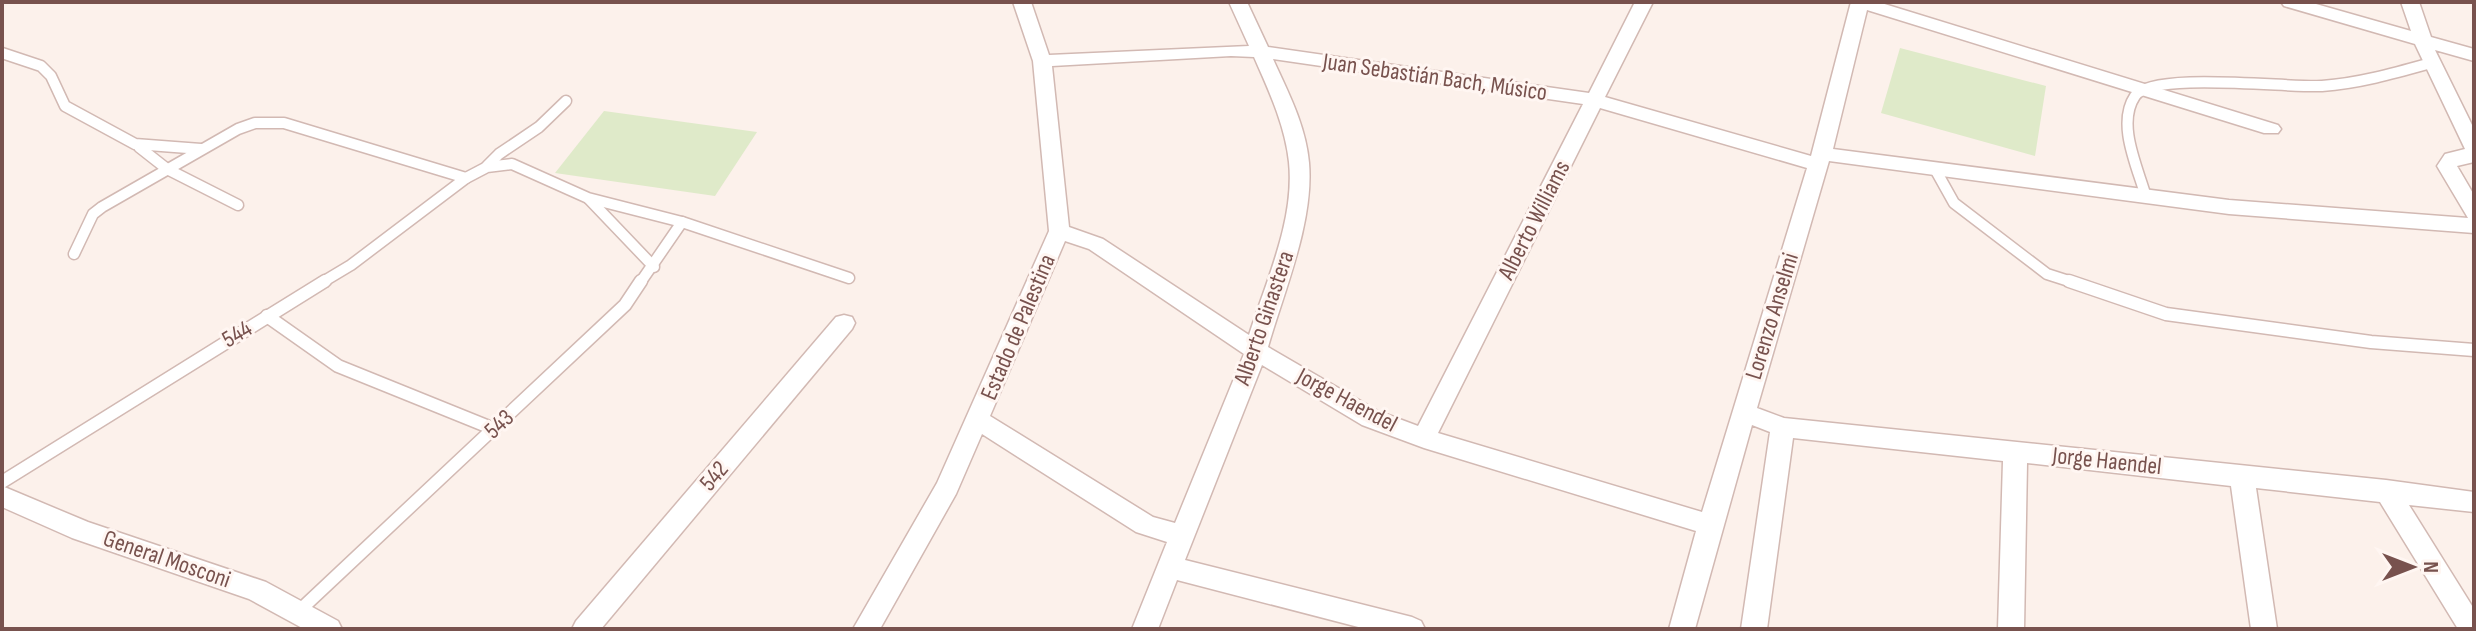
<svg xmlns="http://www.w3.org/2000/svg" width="2476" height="631" viewBox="0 0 2476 631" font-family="'Sofia Sans Condensed',sans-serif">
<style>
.green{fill:#dfeac9}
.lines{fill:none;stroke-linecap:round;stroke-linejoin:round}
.service-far1-casing{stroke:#d2b9b3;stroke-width:13}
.service-casing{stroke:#d2b9b3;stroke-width:15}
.minor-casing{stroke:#d2b9b3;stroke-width:3}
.service-far1{stroke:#fff;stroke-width:10}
.service{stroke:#fff;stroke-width:12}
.minor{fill:#fff;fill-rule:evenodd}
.labels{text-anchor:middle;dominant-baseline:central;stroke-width:6;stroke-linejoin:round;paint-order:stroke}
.street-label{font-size:24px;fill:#78524e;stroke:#fff6f2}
</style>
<rect width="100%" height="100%" fill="#fcf1eb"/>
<g class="green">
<polygon points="1900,48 2046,86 2035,156 1881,113"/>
<polygon points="604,111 757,132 715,196 555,173"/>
</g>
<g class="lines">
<defs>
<g id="service-far1">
<polyline points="2,53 41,66 51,76 65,106 135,144 201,149"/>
<polyline points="139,147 167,169 238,205"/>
<polyline points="487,166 499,154 539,127 566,101"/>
<polyline points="1935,169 1954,203 2047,274 2075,283"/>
<path d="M2146,197C2138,168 2116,124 2135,96C2152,71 2288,88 2322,86C2360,83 2395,73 2431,63"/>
<polyline points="589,199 654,267"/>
<polyline points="74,254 93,214 102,207 238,129 255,123 284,123 466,178"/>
<polyline points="321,283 351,265 466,178 487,167 512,164 588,198 682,222 849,278"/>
<polyline points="640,283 682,222"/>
</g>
<g id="service">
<polyline points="2069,281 2166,314 2371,342 2474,350"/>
<polyline points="267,316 338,366 494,429"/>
<polyline points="2,482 325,281"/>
<polyline points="299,611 625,305 641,281"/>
</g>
<g id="minor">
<path d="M1013,2H1031L1049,55L1249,46L1229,2H1247L1268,47L1589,93L1635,2H1653L1605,97L1811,156L1851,2H1878L2278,125L2281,129L2278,133H2264L1867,10L1833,149L2229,200L2468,218L2437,166L2445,154L2465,149L2415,44L2284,6L2281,2H2309L2411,31L2401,2H2419L2431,37L2474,49V61L2435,50L2474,129V162L2457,166L2474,195V233L2229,214L1829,161L1757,408L1784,418L2386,480L2474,492V512L2409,505L2474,609V629H2458L2380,502L2256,488L2277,629H2251L2231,486L2027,463L2024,629H1998L2003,461L1793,438L1767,629H1741L1770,432L1752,425L1695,629H1669L1696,531L1424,448L1362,425L1262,365L1185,560L1412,617L1421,621L1425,629H1366L1177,580L1158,629H1132L1167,542L1136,532L982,434L956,494L880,629H853L937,483L1049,231L1033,61ZM1231,56L1254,57C1269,91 1285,125 1289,162C1295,220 1266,281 1249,335L1103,239L1069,227L1052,66ZM1273,59L1583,104L1418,426L1378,411L1268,347C1284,291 1314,222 1309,163C1306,126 1288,92 1273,59ZM1600,108L1807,168L1702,512L1438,433ZM1065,241L1089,249L1244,354L1175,523L1153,517L990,416Z"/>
<polygon points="844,315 852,317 855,323 852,329 601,629 572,629 576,621 836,317"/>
<polygon points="2,486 88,522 266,582 338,621 342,629 304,629 249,599 72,538 2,507"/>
</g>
</defs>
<use href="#service-far1" class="service-far1-casing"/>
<use href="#service" class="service-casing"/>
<use href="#minor" class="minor-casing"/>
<use href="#service-far1" class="service-far1"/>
<use href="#service" class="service"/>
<use href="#minor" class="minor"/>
</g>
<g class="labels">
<g class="street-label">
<text transform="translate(1435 77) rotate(8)">Juan Sebastián Bach, Músico</text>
<text transform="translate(1534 220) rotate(-63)">Alberto Williams</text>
<text transform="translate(1772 316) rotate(-73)">Lorenzo Anselmi</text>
<text transform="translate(1264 318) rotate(-71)">Alberto Ginastera</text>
<text transform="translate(1018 327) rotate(-67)">Estado de Palestina</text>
<text transform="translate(237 334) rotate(-31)">544</text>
<text transform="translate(1347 400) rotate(28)">Jorge Haendel</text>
<text transform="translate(499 424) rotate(-43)">543</text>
<text transform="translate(2107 461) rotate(6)">Jorge Haendel</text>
<text transform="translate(714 476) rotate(-50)">542</text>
<text transform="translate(167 559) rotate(19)">General Mosconi</text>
</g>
</g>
<rect width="2476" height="631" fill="none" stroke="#78524e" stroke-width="8"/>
<g transform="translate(2412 567) rotate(90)" stroke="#fff6f2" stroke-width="6" paint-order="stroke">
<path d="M0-6L14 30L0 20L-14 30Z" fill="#78524e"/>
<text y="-12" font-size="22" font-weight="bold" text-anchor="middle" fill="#78524e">N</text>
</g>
</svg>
